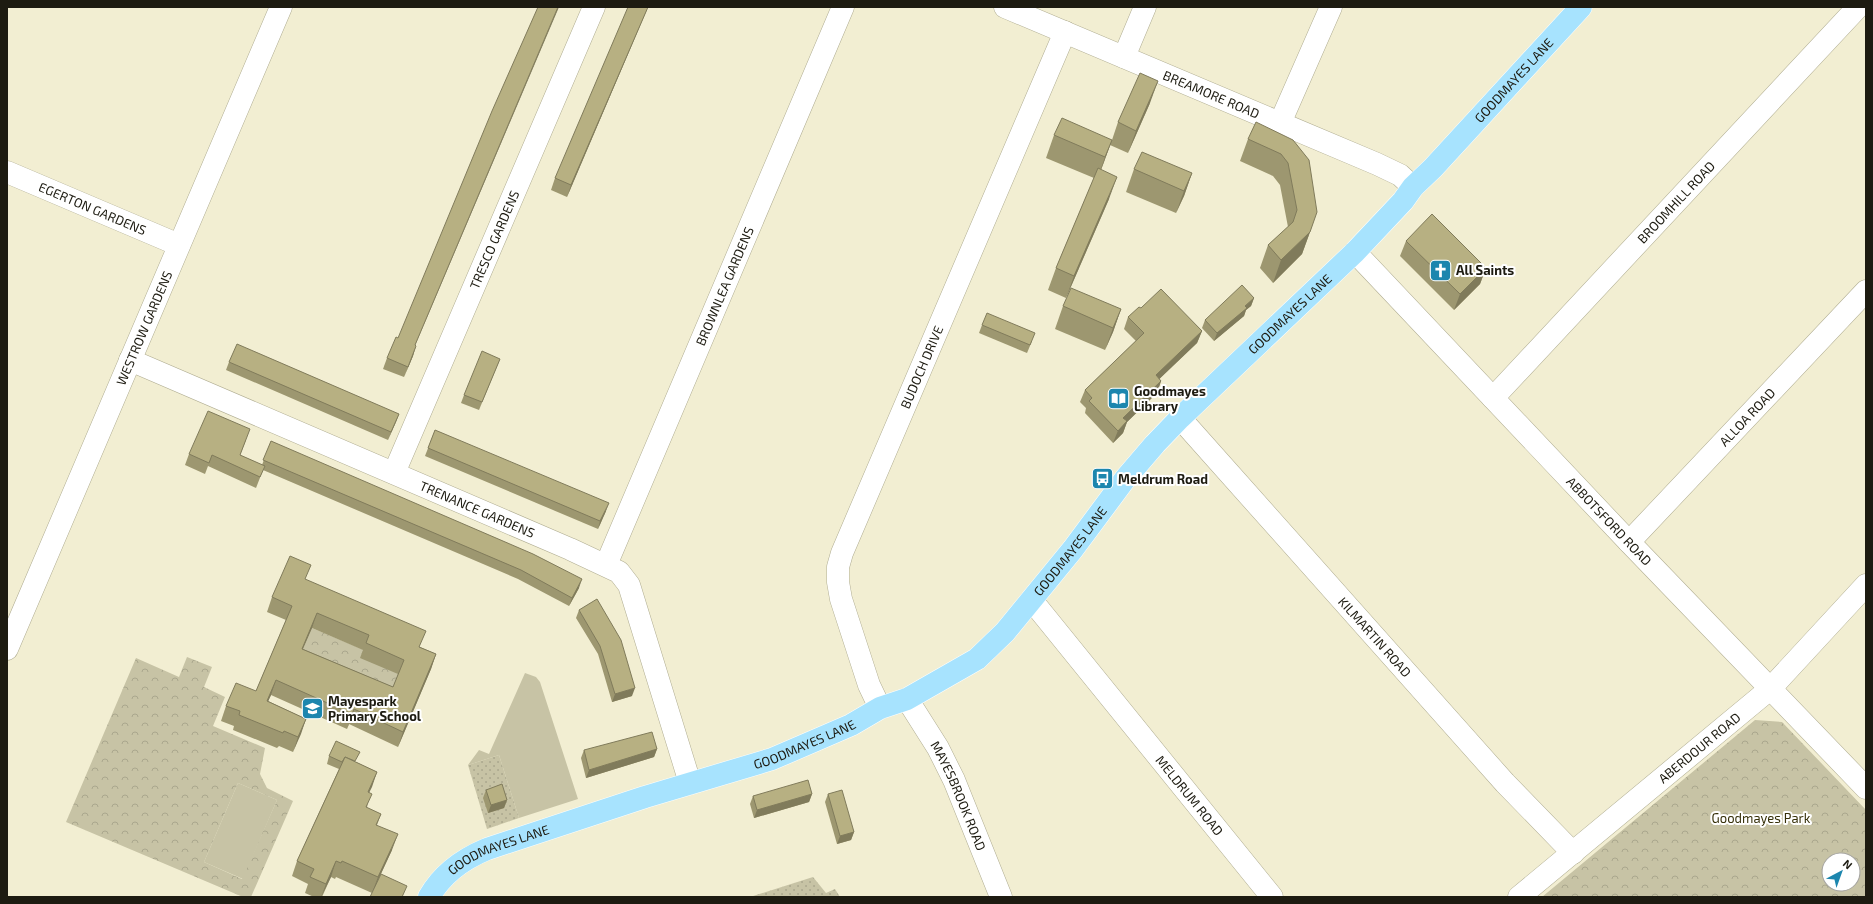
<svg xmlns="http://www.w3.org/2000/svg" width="1873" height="904" viewBox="0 0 1873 904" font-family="'Exo 2',sans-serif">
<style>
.grass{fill:#c7c3a5}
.forest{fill:url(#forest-crowns);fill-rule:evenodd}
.garden{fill:url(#garden-dots)}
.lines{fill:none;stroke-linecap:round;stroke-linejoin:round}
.minor-casing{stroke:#b0ad92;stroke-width:23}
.major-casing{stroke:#fff;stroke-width:23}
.minor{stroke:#fff;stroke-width:22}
.major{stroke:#a7e3fe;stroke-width:22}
.wall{fill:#9d9770;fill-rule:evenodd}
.shaded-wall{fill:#807b5b}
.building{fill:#b7b082;stroke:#807b5b;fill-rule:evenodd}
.labels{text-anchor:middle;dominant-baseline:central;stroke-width:4;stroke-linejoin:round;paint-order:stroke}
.street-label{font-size:13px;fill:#1d1b11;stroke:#fff}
.poi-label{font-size:13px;font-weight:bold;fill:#1d1b11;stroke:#fff;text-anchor:start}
.park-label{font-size:13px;fill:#363009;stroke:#fff}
</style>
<defs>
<pattern id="forest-crowns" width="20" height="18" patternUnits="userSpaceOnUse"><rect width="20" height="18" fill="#c7c3a5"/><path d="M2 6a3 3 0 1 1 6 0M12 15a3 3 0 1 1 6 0" fill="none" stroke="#aaa78d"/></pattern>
<pattern id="garden-dots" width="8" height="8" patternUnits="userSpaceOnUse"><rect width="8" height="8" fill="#c7c3a5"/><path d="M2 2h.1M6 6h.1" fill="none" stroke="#aaa78d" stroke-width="1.8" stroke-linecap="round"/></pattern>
</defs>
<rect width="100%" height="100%" fill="#f2eed2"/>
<g class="grass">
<polygon points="525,673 536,677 540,682 578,799 519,818 499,755 468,765 479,750 489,754"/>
<polygon points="238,783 277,800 243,879 204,862"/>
</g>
<g class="forest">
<polygon points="312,628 402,666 387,702 296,664"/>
<path d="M187,657L212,667L204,687L225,697L213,726L265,748L260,774L267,788L293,801L251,897H243L66,822L136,658L179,677ZM238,783L277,800L242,879L204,862Z"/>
<path d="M1755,720L1782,722L1866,810V897H1542ZM1829,860H1853V884H1829Z"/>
</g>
<g class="garden">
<polygon points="499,755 519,818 487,829 468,765"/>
<polygon points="813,877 826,893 835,889 840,897 750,897"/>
</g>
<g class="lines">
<defs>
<g id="minor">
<path id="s1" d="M1005,7L1377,164L1400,175L1413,187"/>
<polyline points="1124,57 1145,7"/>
<polyline points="1280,123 1331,7"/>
<path id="s2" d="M7,172L179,245"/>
<path id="s3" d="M1355,252L1629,542L1866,788"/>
<path id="s4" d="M130,360L570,549L619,572L629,585L690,783"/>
<path id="s5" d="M1493,398L1858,7"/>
<path id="s6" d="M1180,418L1505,783L1573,853"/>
<path id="s7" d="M394,473L594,7"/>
<path id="s8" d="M1629,542L1866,291"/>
<path id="s9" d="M606,565L843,7"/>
<path id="s10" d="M1030,602L1038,608L1272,897"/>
<path id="s11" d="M7,649L281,7"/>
<path id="s12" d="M907,699L938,748L954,780L1001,897"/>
<path id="s13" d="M880,708L869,685L841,599L838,582V567L842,553L1065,32"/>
<path id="s14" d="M1519,897L1770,689L1866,585"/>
</g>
<g id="major">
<path id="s15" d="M429,897C442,874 463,859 487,849L645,797L772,759L851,725L880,708L907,699L977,659L1005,632L1073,549L1125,479L1155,444L1180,418L1355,252L1403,201L1413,187L1433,168L1581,7"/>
</g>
</defs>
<use href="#minor" class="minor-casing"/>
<use href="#major" class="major-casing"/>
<use href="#minor" class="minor"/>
<use href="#major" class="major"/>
</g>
<g class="wall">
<polygon points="648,7 567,197 551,190 555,178"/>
<polygon points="1150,103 1128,153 1110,145 1101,170 1109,199 1066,298 1048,290 1056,268 1094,178 1046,158 1054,135 1112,140 1118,122"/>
<polygon points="1248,139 1293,140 1310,232 1302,254 1273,283 1260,268 1268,245 1288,227 1280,185 1273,176 1240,161"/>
<polygon points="1134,169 1192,173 1184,196 1176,213 1126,192"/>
<polygon points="1406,241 1486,268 1480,284 1454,310 1400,256"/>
<polygon points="1254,298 1251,306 1246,310 1244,316 1214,341 1202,328 1205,320"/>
<polygon points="1063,306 1121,309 1113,332 1105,350 1055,329"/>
<polygon points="1141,308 1202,331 1197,343 1159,379 1161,381 1157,393 1127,422 1123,433 1113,443 1085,413 1086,408 1080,402 1085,390 1136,341 1124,329 1128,317"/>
<polygon points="982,325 1032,341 1027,353 979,333"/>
<polygon points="415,345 413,356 404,377 383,369 387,358"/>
<polygon points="500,359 479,410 461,403 464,395"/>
<polygon points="229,362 399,414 388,440 226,370"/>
<polygon points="435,430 606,511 598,529 425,456"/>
<polygon points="246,440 240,455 262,465 271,441 579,588 569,606 518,579 263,470 256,488 208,466 205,474 185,465 189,454"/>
<path d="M306,580L420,647L436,654L431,669L398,747L349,724L347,729L271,695L268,701L306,719L293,752L279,746L277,748L233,730L234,726L221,721L226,706L256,691L286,620L267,612L272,597ZM312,628L363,650L360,658L398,674L393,687L303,649Z"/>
<polygon points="579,610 632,696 612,702 598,654 576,618"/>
<polygon points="657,749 654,757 586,778 581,758 584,750"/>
<polygon points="329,756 356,762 377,772 369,792 367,808 381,814 377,825 392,850 372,893 336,877 335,879 331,877 322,897 314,897 305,893 308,884 292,876 297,861 339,769 327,764"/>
<polygon points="486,790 507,800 504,808 488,813 483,798"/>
<polygon points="812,794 809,802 754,818 750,804 753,796"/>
<polygon points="828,794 854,832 851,840 837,844 825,802"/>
</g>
<g class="shaded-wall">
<polygon points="558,7 559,7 411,355 415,345"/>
<polygon points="648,7 567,197 571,185"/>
<polygon points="1158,81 1150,103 1128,153 1136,131"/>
<polygon points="1112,140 1104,162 1097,180 1105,157"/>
<polygon points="1192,173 1184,196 1176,213 1184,191"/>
<polygon points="1117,177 1109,199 1066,298 1074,276"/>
<polygon points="1310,232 1302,254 1273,283 1281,260"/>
<polygon points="1486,268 1480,284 1454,310 1460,294"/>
<polygon points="1254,298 1251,306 1246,310 1244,316 1214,341 1217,333"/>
<polygon points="1121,309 1113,332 1105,350 1113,328"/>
<polygon points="1202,331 1197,343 1151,387 1156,375"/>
<polygon points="416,346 413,356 404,377 408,367"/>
<polygon points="1161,381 1157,393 1127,422 1123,433 1113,443 1123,418"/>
<polygon points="399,414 396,422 388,440 391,432"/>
<polygon points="609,503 606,511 598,529 600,521"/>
<polygon points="582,579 579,588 569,606 572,598"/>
<polygon points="317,613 312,628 296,664 302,649"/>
<polygon points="436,654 431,669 398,747 403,732"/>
<polygon points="276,680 271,695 262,715 267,701"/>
<polygon points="635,688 632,696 612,702 615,694"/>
<polygon points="354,709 349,724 347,729 352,714"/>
<polygon points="306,719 301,734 293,752 298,737"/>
<polygon points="657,749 654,757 586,778 589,770"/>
<polygon points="377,772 372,787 362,807 368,792"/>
<polygon points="812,794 809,802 754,818 757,810"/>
<polygon points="507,800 504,808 488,813 491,805"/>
<polygon points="854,832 851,840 837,844 840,836"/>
<polygon points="398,834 392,850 372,893 378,877"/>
<polygon points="336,861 331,877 321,897 326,884"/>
</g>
<g class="building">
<polygon points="538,7 558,7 415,345 416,346 408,367 387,358 396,337 398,338 492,111"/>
<polygon points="628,7 648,7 571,185 555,178"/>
<polygon points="1140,73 1158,81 1136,131 1118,122"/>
<polygon points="1062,118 1112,140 1105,157 1054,135"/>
<polygon points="1256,122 1293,140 1309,160 1317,212 1310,232 1281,260 1268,245 1293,222 1297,210 1288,163 1281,154 1248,139"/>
<polygon points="1142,152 1192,173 1184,191 1134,169"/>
<polygon points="1098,168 1117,177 1074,276 1056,268"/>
<polygon points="1432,214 1486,268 1460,294 1406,241"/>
<polygon points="1242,285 1254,298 1245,306 1247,308 1217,333 1205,320"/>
<polygon points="1071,288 1121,309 1113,328 1063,306"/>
<polygon points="1161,289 1202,331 1156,375 1161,381 1123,418 1127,421 1118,431 1089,401 1092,398 1085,390 1144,333 1128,317 1139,307 1141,308"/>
<polygon points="987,313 1035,333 1030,345 982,325"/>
<polygon points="237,344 399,414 391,432 229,362"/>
<polygon points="482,351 500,359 482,402 464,395"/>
<polygon points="208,411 250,429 240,455 265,466 260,477 212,455 209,463 189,454"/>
<polygon points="435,430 609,503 600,521 428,448"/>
<polygon points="271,441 533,554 582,579 572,598 521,570 263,460"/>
<path d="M290,556L311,565L305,579L426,631L419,647L436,654L403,732L354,709L352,714L276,680L267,701L306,719L298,737L284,731L283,733L239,715L240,711L226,706L236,683L256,691L292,606L272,597ZM317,613L369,635L366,643L404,660L393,687L302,649Z"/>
<polygon points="597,599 621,640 635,688 615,694 600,646 579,610"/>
<polygon points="652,732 657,749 589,770 584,750"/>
<polygon points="336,741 360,752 355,761 345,757 342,762 329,756"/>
<polygon points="345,757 377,772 368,792 372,794 366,807 381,814 376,825 398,834 378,877 342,861 341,863 336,861 326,884 310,877 314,869 297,861"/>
<polygon points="808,780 812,794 757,810 753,796"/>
<polygon points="502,784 507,800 491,805 486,790"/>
<polygon points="842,790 854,832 840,836 828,794"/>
<polygon points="381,874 407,886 402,897 370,897"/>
</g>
<defs>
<symbol id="church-square" viewBox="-11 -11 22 22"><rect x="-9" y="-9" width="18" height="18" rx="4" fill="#1c86ae" stroke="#fff"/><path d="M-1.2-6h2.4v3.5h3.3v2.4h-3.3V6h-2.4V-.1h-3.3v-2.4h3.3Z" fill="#fff"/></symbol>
<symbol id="library-square" viewBox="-11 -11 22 22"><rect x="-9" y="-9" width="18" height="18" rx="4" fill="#1c86ae" stroke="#fff"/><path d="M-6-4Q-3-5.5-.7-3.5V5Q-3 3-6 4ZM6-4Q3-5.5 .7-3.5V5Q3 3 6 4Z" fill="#fff"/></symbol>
<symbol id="bus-square" viewBox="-11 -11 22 22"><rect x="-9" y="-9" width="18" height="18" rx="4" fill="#1c86ae" stroke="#fff"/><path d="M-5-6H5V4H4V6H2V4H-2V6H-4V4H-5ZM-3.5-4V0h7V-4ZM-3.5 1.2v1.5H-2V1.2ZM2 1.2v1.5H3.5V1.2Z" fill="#fff"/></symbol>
<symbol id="school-square" viewBox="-11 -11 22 22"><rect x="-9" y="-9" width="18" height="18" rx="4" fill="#1c86ae" stroke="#fff"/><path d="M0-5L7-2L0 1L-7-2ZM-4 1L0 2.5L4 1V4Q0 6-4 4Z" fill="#fff"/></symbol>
</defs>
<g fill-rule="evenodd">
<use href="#church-square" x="1428" y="258" width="25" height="25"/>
<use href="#library-square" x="1106" y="386" width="25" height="25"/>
<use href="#bus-square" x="1090" y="466" width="25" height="25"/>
<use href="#school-square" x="300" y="696" width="25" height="25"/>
</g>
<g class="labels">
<g class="street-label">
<text stroke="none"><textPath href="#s15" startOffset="1395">GOODMAYES LANE</textPath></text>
<text stroke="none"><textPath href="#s1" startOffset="224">BREAMORE ROAD</textPath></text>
<text stroke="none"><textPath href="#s5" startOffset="268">BROOMHILL ROAD</textPath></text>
<text stroke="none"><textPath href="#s2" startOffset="93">EGERTON GARDENS</textPath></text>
<text stroke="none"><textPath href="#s7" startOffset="254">TRESCO GARDENS</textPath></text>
<text stroke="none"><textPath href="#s9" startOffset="303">BROWNLEA GARDENS</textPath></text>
<text stroke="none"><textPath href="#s15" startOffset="1071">GOODMAYES LANE</textPath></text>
<text stroke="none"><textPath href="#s11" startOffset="349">WESTROW GARDENS</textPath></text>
<text stroke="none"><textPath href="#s13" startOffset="365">BUDOCH DRIVE</textPath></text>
<text stroke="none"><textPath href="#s8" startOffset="172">ALLOA ROAD</textPath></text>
<text stroke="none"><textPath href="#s4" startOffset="378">TRENANCE GARDENS</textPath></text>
<text stroke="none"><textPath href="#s3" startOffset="370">ABBOTSFORD ROAD</textPath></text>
<text stroke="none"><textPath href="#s15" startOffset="747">GOODMAYES LANE</textPath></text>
<text stroke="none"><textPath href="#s6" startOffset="293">KILMARTIN ROAD</textPath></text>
<text stroke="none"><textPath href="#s15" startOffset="411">GOODMAYES LANE</textPath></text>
<text stroke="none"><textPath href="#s14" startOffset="234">ABERDOUR ROAD</textPath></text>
<text stroke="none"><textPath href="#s12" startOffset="110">MAYESBROOK ROAD</textPath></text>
<text stroke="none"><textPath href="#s10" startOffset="251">MELDRUM ROAD</textPath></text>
<text stroke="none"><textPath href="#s15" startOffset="87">GOODMAYES LANE</textPath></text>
</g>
<g class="poi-label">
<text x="1456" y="270">All Saints</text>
<text x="1134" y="391">Goodmayes<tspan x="1134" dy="15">Library</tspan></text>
<text x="1118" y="479">Meldrum Road</text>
<text x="328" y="701">Mayespark<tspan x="328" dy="15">Primary School</tspan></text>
</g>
<g class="park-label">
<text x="1761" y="818">Goodmayes Park</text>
</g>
</g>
<rect width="1873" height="904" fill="none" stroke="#1d1b11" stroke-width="16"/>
<g transform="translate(1841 872) rotate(41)"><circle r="19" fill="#ffffff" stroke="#a5a4a0"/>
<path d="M0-3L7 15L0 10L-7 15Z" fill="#1c86ae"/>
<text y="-6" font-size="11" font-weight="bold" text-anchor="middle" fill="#1d1b11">N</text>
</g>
</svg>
